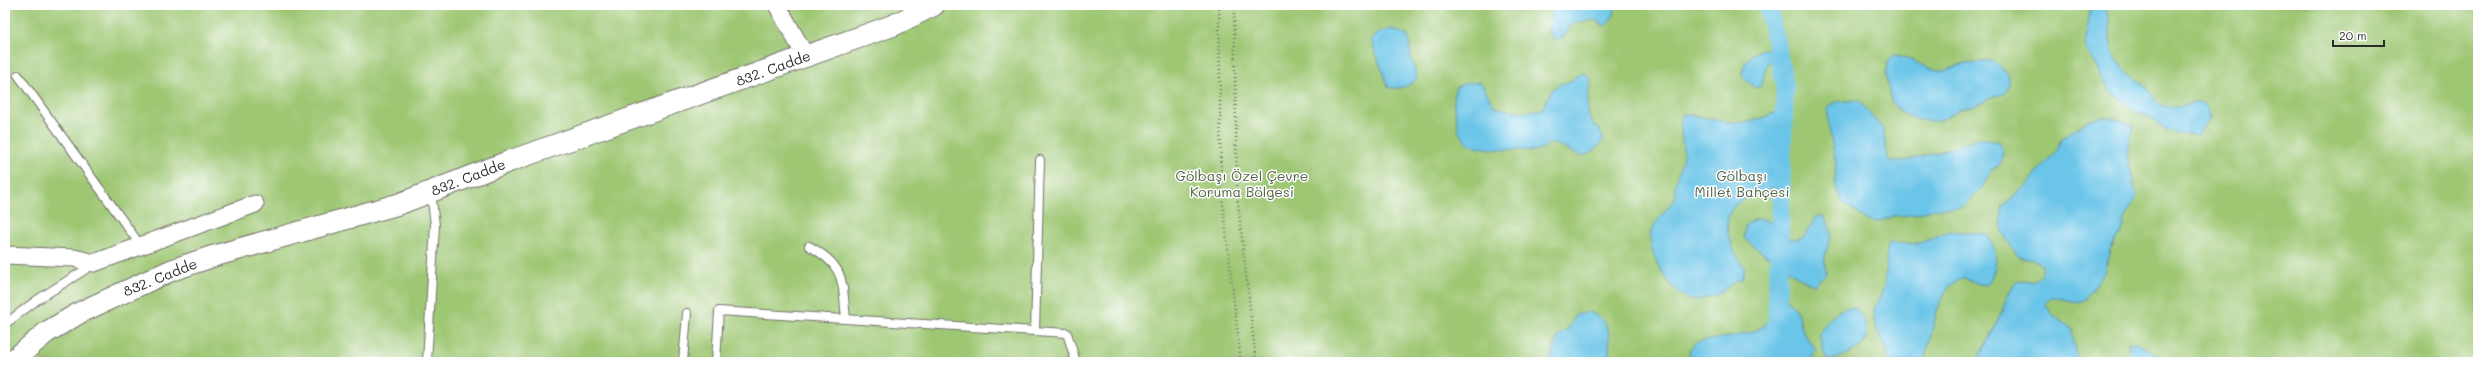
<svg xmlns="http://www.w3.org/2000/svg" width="2483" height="367" viewBox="0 0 2483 367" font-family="Mali,sans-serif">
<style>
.green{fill:#9ec773;stroke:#64794f}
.water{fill:#6ac5e8;stroke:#4a788a}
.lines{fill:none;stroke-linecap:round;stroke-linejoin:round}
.canal{stroke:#6ac5e8;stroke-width:18}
.service-casing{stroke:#727069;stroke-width:10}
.minor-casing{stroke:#727069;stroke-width:19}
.tertiary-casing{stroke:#727069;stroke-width:23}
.path{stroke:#727069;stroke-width:2.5;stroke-dasharray:1 3;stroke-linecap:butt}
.service{stroke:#fff;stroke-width:8}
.minor{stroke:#fff;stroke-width:17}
.tertiary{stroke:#fff;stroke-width:21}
.labels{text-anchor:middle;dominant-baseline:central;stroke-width:3;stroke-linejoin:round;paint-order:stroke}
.street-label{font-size:14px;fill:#2b2b2b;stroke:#fff}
.park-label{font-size:14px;fill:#536244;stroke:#fff}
</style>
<rect width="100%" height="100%" fill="#fff"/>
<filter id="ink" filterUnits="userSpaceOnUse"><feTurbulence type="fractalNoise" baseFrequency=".025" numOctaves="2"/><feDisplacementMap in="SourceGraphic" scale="8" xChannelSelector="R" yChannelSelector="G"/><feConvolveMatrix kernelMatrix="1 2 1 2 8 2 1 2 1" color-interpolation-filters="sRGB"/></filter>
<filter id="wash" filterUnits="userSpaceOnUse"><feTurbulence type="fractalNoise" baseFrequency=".012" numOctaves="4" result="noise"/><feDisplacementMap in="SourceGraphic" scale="16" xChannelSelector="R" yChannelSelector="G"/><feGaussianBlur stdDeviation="0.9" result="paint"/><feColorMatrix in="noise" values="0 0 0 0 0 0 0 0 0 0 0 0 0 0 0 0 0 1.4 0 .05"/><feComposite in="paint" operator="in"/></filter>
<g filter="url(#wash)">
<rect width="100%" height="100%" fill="#f5efdc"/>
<rect class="green" x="5" y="5" width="2473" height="357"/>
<g class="water">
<path d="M1555,5H1614C1617,14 1611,20 1605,26L1595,20L1572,23L1566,34L1556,41L1552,39C1548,27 1550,16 1555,5Z"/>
<path d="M2091,5H2102C2115,21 2107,33 2112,49C2116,60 2124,71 2134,78C2137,81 2142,81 2144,84C2150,92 2153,99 2161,106C2168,106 2176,108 2183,106C2199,103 2204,96 2211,118L2197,135L2176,134L2166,130L2154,119L2133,110L2109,90L2087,51L2086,36Z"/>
<path d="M1392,29L1408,36L1411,56L1417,78C1410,87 1398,90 1388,87L1371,40L1378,33Z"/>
<path d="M1762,49L1773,50L1774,58C1762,65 1766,75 1761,86L1755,88L1742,76C1743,61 1750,55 1762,49Z"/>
<path d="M1894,55C1907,55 1922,68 1938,70C1949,72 1955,66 1965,63C1974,62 1984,62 1993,61C2006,71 2014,78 2005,94C1993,95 1988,100 1977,105C1973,108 1965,107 1960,109C1953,112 1947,117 1941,120C1926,125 1902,116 1893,104C1889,97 1889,90 1887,83C1885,71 1885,64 1894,55Z"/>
<path d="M1585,73L1591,80C1589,92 1584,110 1591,121C1596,128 1599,128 1604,139C1582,168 1578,151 1551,143L1537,151L1492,149L1470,145L1459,132L1453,97L1456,87L1465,83L1481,82L1494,106C1510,112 1525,113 1542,109C1551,93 1550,84 1571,82L1577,75Z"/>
<polygon points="1858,100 1883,129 1888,159 1893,162 1905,161 1952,148 1977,138 2000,142 2003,152 2001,164 1992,169 1983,186 1963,207 1939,208 1912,215 1895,216 1877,222 1868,221 1856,212 1844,204 1838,193 1835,182 1836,163 1828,124 1828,107 1836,102"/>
<path d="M1777,112C1786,124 1781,130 1780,143C1778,155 1781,175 1774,185C1766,195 1758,194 1747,198C1714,210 1730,250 1745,268L1742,279C1731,281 1727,290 1717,294C1711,297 1703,299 1696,300C1675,303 1645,251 1651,232C1655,219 1671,208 1676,194C1672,181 1682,169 1683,155C1684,141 1678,128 1682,114C1722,118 1736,132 1777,112Z"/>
<path d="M2104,116L2134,125L2127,155L2137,196L2125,219L2122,233L2110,249L2104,273L2084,300L2078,302L2051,297L2045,303L2052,314L2072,329C2074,340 2072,357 2084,362H1976L1996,325L2009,293L2016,281L2033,282L2041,274L2043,266L2031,259L2018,256L2002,232L2001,218L2003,206L2029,183L2057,150L2061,139L2088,120Z"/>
<path d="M1816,216H1823C1837,235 1829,238 1825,257C1824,262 1826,268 1826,273L1814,285C1805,284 1753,246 1744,238L1745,226C1769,204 1776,238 1795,239C1798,239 1801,237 1804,237Z"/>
<path d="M1949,231L1986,234C1999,250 1999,267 1987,285L1979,284L1964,278C1960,280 1953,283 1950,286C1933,306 1933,338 1923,362H1889C1890,346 1876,335 1874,319C1872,307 1881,297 1884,286C1888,272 1884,257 1889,243L1918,244Z"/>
<path d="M1784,295L1797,312L1804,334L1816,349L1810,362H1692L1689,352L1695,343C1716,336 1764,339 1774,314C1776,309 1777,302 1778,296Z"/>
<path d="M1851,307C1865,310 1866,329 1866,341C1858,350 1841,359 1828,360L1824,353L1819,334C1828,320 1834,310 1851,307Z"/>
<path d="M1589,312C1611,321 1610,335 1609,356L1600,362H1554L1551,358L1558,336L1568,329L1576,314Z"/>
<polygon points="2128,343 2137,343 2171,362 2135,362 2130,355"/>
</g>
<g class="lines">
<polyline class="canal" points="1768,5 1785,85 1775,362"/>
</g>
</g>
<g filter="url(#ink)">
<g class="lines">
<defs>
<g id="service">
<polyline points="18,75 141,246"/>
<path d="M809,246C846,266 842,281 846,319"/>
<polyline points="5,324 37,300 94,264"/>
<polyline points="1035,331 1040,160"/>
<polyline points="427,362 435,225 431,193"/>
<polyline points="683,362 687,313"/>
<polyline points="716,362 719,311 1067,333 1076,362"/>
</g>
<g id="minor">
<polyline points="777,5 806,57"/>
<polyline points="5,255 74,258 94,263 255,204"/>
</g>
<polyline id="tertiary" points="11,362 47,332 81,312 172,270 214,256 399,204 510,161 894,25 934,5"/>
</defs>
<use href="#service" class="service-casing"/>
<use href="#minor" class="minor-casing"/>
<use href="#tertiary" class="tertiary-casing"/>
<g class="path">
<polyline points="1219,5 1221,188 1241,362"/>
<polyline points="1234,5 1237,195 1256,362"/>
</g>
<use href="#service" class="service"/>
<use href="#minor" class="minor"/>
<use href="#tertiary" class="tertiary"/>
</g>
</g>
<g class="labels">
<g class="street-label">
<text transform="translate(773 68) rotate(-20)">832. Cadde</text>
<text transform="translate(468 177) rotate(-21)">832. Cadde</text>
<text transform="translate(160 277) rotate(-22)">832. Cadde</text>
</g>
<g class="park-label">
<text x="1242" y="175">Gölbaşı Özel Çevre<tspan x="1242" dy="16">Koruma Bölgesi</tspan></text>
<text x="1742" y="175">Gölbaşı<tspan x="1742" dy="16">Millet Bahçesi</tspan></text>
</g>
</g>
<rect width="2483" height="367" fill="none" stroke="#fff" stroke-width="20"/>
<path d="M2333 40v6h51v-6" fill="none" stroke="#2b2b2b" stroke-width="2"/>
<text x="2339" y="40" font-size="12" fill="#2b2b2b" stroke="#ffffff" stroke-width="3" paint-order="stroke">20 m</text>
</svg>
